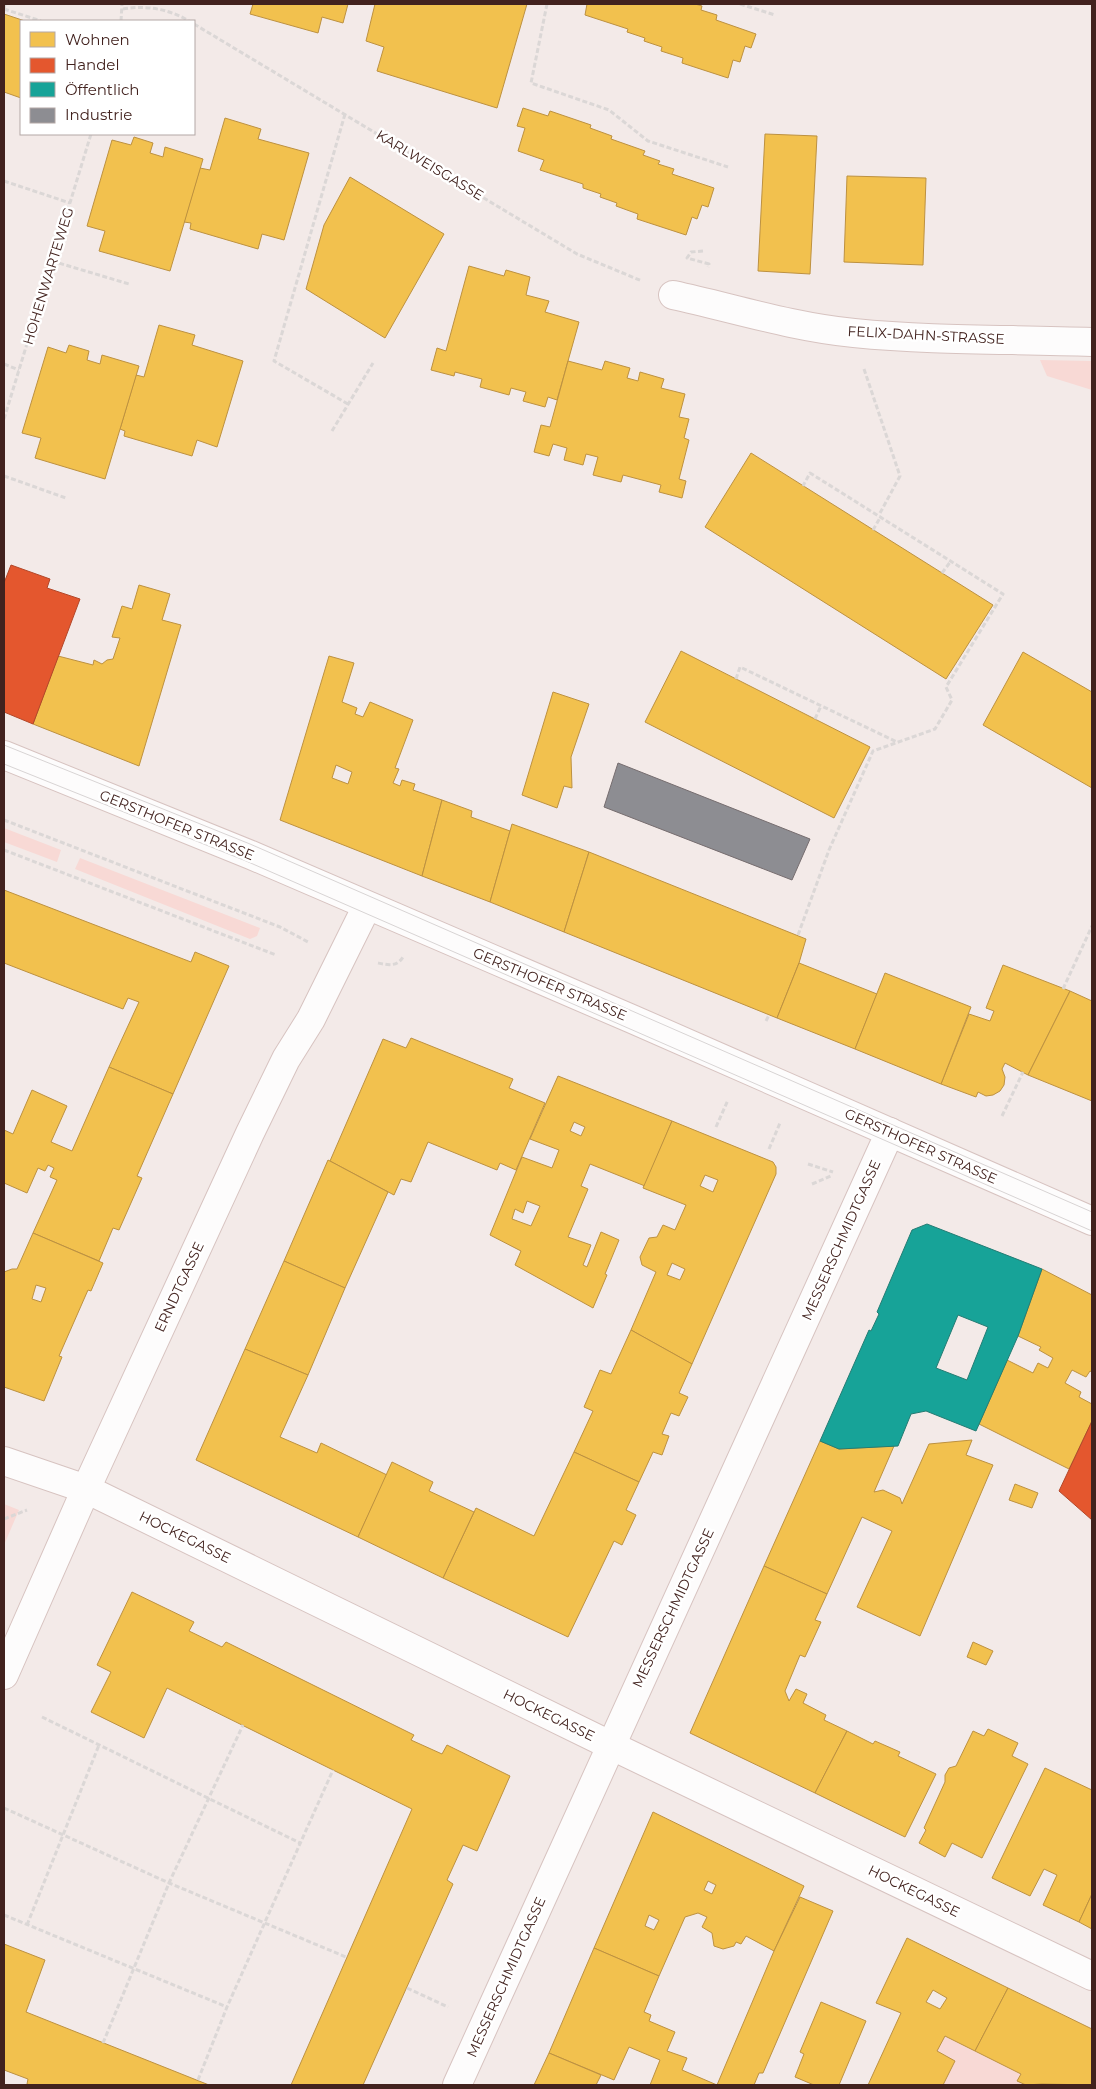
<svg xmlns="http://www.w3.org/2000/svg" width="1096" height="2089" viewBox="0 0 1096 2089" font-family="Montserrat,sans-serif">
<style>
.green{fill:#f8d9d5}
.homes{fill:#f2c14e;stroke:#bd9140;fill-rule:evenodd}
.shops{fill:#e4572e;stroke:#b34729}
.public{fill:#17a398;stroke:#247c73;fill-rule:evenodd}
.industry{fill:#8d8d92;stroke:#766d6f}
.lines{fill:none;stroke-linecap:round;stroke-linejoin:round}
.minor-casing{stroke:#d7c3c0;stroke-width:30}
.path{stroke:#dbd7d6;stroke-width:3;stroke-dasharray:5 2.5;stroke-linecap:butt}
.minor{stroke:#fdfcfc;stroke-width:28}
.tram{stroke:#d8d4d4;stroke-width:1}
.labels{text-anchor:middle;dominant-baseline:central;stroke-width:5;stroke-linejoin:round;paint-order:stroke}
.street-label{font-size:14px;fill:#42221e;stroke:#fff}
</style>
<rect width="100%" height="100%" fill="#f3eae8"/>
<g class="green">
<polygon points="1040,360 1092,361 1092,390 1047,376"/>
<polygon points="4,828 61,850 57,862 4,842"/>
<polygon points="80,858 260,928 257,936 250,939 75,869"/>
<polygon points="4,1504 19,1510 4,1545"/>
<polygon points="945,2036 1021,2074 1017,2081 1026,2085 943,2085 954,2061 937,2051"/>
</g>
<g class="homes">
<polygon points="253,4 348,4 343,23 322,17 318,33 250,14"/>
<polygon points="375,4 527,4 497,108 377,71 384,47 366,41"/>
<polygon points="587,4 695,4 702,6 701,10 717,15 716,20 756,34 751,48 745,46 740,62 733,60 728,78 682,63 683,58 661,51 662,47 644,41 645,38 627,32 628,29 585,15"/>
<polygon points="4,14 25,21 21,21 21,98 4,92"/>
<polygon points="523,108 548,116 550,111 591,125 590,128 612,136 611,139 645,151 643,155 660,161 658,164 674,169 672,174 714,188 708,207 702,205 697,219 692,217 686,235 637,219 638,214 616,206 617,203 600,197 601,194 583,188 583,184 540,170 544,160 518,151 525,128 517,126"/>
<polygon points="225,118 261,129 258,139 309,153 284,240 262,234 258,249 190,229 191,223 184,222 200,168 210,170"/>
<polygon points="765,134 817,136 810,274 758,271"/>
<polygon points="134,137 153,143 150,153 163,157 165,147 203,159 170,271 99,251 105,231 87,226 112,140 131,145"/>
<polygon points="847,176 926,178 923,265 844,262"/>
<polygon points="350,177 444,234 385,338 306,289 324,225"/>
<polygon points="469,266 504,276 506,270 530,277 526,295 549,301 545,312 579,322 557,400 548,397 545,407 523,401 526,392 511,388 509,395 480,387 482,379 455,372 454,376 431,370 437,348 446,351"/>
<polygon points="159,325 195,335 192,345 243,361 217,447 197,440 192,456 124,436 125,431 120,429 136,375 144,377"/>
<polygon points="69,345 89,351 87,360 100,364 102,355 139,366 105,479 35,458 41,438 22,433 48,347 66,353"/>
<polygon points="568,361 602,370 605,361 630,368 627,378 638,381 640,372 664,379 661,388 685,394 679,417 689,419 684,438 689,440 679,479 686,481 682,498 659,492 661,485 623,475 621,482 593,475 598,457 586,454 583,465 564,460 567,448 553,444 549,456 534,452 541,425 550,427"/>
<polygon points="751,453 993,605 946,679 705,527"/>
<polygon points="139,585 170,594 162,620 181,625 139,766 33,724 58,656 93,665 94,660 102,664 107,660 113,659 120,638 112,637 122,606 132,609"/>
<polygon points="681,651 870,747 834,818 645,722"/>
<polygon points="1023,652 1092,692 1092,788 983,725"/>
<path d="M329,656L354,663L342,702L357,708L355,714L363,717L370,702L413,720L395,768L399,769L393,783L400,786L402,780L415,784L413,790L442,800L422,876L280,820ZM336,765L352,772L348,784L332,778Z"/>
<polygon points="553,692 589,704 571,757 572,788 564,786 557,808 522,795"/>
<polygon points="442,800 472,811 471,817 510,831 490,902 422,876"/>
<polygon points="512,824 589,852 564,932 490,902"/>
<polygon points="589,852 806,939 799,963 777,1018 564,932"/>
<polygon points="4,890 191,962 195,952 229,966 173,1094 109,1067 139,1002 128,998 123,1009 4,963"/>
<polygon points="799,963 877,994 855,1049 777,1018"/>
<polygon points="1003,965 1070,991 1028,1075 1005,1063 1002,1069 1005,1077 1004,1085 1000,1091 993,1095 986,1096 978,1092 976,1097 941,1084 969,1014 990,1021 994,1011 986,1008"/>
<polygon points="885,973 971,1007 941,1084 855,1049"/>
<polygon points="1070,991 1092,1001 1092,1101 1028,1075"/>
<polygon points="411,1038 513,1079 509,1088 545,1103 516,1170 500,1163 497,1170 428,1142 411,1182 401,1179 394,1195 330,1161 383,1039 406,1048"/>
<polygon points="109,1067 173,1094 137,1176 142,1178 119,1230 113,1228 99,1261 33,1233 57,1180 50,1177 54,1168 48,1165 45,1171 38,1168 27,1193 4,1183 4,1130 13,1134 32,1090 67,1106 51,1142 72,1151"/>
<path d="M558,1076L672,1121L645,1186L590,1164L581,1186L588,1189L568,1237L591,1245L583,1265L587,1267L601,1232L619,1240L605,1274L607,1275L593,1308L515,1265L521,1251L490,1235L522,1157L552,1168L559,1150L530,1139ZM574,1122L585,1127L581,1136L570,1131ZM527,1201L540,1206L531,1226L512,1219L515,1209L523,1213Z"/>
<path d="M672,1121L773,1162L776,1167V1174L692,1364L631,1330L656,1272L642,1265L640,1257L649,1238L657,1237L663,1225L675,1230L686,1205L643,1188ZM705,1175L718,1180L713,1192L700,1186ZM672,1263L685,1269L680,1280L667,1275Z"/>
<polygon points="328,1160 388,1192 345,1288 284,1261"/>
<path d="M33,1233L103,1263L91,1291L88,1290L59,1356L62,1357L44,1401L4,1387V1272L12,1269H17ZM36,1285L46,1288L41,1302L32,1299Z"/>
<polygon points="284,1261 345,1288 308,1375 245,1349"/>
<polygon points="1042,1269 1092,1295 1092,1372 1090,1371 1086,1377 1072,1370 1065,1383 1081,1392 1079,1397 1092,1404 1092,1421 1069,1469 979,1424 1007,1360 1033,1373 1038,1363 1048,1368 1053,1358 1039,1350 1041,1347 1018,1336"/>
<polygon points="631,1330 692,1364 679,1393 688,1397 679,1416 671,1413 662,1434 669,1436 662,1455 653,1452 639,1482 574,1452 593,1411 584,1407 600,1370 611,1374"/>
<polygon points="245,1349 308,1375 280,1437 317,1453 321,1443 387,1475 358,1537 196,1460"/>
<polygon points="972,1440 966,1455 993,1465 920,1636 857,1607 892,1531 862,1517 827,1594 764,1566 820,1441 839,1449 894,1446 874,1492 883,1490 900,1498 902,1504 929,1444"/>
<polygon points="574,1452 639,1482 626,1510 636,1515 622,1545 614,1541 568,1637 443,1578 476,1508 534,1536"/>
<polygon points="392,1462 433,1482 429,1491 474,1512 443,1578 358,1537"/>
<polygon points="1015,1484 1038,1493 1032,1508 1009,1500"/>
<polygon points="764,1566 827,1594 815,1620 821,1622 805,1657 800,1655 785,1691 789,1701 796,1689 807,1694 803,1703 826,1715 824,1720 847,1731 815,1793 690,1733"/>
<polygon points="132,1592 194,1622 189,1631 222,1647 226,1642 414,1735 411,1740 442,1754 447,1745 510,1776 477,1851 463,1845 447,1880 453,1884 363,2085 291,2085 412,1809 167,1688 144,1738 91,1712 111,1672 97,1665"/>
<polygon points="973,1642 993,1651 986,1665 967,1657"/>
<polygon points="988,1729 1018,1743 1012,1756 1028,1764 982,1858 952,1843 945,1857 919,1843 926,1830 924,1828 945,1782 945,1775 949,1768 956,1766 973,1731 984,1736"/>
<polygon points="847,1731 873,1744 875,1741 900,1752 898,1756 936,1774 905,1837 815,1793"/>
<polygon points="1045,1768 1092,1790 1092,1894 1079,1922 1043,1905 1057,1875 1044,1869 1030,1896 992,1878"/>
<path d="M653,1812L804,1886L774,1951L746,1936L741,1944L736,1942L734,1946L723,1949L714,1946L712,1933L702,1927L707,1917L698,1913L685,1917L659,1976L594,1948ZM708,1881L716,1885L712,1894L704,1890ZM649,1915L659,1920L654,1930L645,1926Z"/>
<polygon points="1092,1894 1092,1929 1079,1922"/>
<polygon points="800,1897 833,1911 763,2073 759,2073 754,2085 717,2085 774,1951"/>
<path d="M907,1938L1008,1988L975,2051L945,2036L937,2051L955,2061L943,2085H868L901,2013L876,2003ZM933,1990L947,1998L940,2009L926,2002Z"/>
<polygon points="4,1944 45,1960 26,2012 209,2085 29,2085 27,2084 28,2079 4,2070"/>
<polygon points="594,1948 659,1976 644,2012 651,2015 649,2021 675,2032 667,2051 687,2058 682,2070 717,2085 650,2085 660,2060 629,2047 614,2080 549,2053"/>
<polygon points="1008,1988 1092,2029 1092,2085 1042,2084 1026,2085 1017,2081 1021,2074 975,2051"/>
<polygon points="821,2002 866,2021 839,2085 814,2085 795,2077 804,2054 800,2052"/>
<polygon points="549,2053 601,2075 596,2085 534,2085"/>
</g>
<g class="shops">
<polygon points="11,565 50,579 47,588 80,599 33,724 4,712 4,583"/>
<polygon points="1092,1421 1092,1520 1059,1491"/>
</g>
<path class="public" d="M927,1224L1042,1269L1018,1336L976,1431L926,1411L911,1414L898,1446L839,1449L820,1441L869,1330L871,1331L879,1314L877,1312L912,1230ZM958,1315L988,1327L967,1380L936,1368Z"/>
<polygon class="industry" points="618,763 810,839 792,880 604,807"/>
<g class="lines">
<defs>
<g id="minor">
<path d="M673,295C733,308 792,327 854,333C933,341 1013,339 1092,342"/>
<polyline points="4,755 251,855 632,1019 1092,1221"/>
<polyline points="4,1461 86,1489 610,1745 1092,1976"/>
<polyline points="4,1675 86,1489 250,1133 286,1059 311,1019 367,906"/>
<polyline points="457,2085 890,1132"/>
</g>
</defs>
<use href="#minor" class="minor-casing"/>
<g class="path">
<polyline points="547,4 531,83 609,110 648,141 728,167"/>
<polyline points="740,4 775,15"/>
<polyline points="4,9 41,21"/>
<polyline points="4,9 5,4"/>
<path d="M123,9C146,5 169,9 189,21"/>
<polyline points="121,21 122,4"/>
<polyline points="194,24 577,254 642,281"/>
<polyline points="345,114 274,361 348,404"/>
<polyline points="4,181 70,203"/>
<polyline points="703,251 691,252 687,258 709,264 708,267"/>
<polyline points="52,261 129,284"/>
<polyline points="4,364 19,370"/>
<polyline points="864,369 900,476 879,515"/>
<polyline points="4,419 91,134"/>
<polyline points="332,431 373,363"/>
<polyline points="4,476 66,498"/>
<polyline points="873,530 881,516"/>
<polyline points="942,573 951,561"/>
<polyline points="736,679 740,667 897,742"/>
<polyline points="815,719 821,706"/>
<polyline points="4,820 280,927 310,943"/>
<polyline points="4,850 276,955"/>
<polyline points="798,935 829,850 873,751 935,729 952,700 946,687 1003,594 810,473 803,486"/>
<path d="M378,963C388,965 397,967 403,957"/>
<polyline points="1063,989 1092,926"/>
<polyline points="766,1021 769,1015"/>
<polyline points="1002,1116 1023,1072"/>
<polyline points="716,1127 728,1100"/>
<polyline points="769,1149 780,1123"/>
<polyline points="808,1164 833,1172"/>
<polyline points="812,1184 831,1176"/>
<polyline points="4,1519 27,1510"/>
<polyline points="42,1717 300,1843"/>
<polyline points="4,1808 169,1883 346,1957"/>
<polyline points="4,1915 227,2007"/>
<polyline points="27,1925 99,1745"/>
<polyline points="407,1988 448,2007"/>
<polyline points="103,2043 169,1883 243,1725"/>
<polyline points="198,2080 227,2007 333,1770"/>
</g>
<use href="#minor" class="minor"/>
<g class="tram">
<polyline points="4,745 250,844 1092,1212"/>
<polyline points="4,764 246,861 1092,1231"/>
</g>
</g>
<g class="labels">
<g class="street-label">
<text transform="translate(430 165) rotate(31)">KARLWEISGASSE</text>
<text transform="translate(48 276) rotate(-73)">HOHENWARTEWEG</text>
<text transform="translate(926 335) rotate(3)">FELIX-DAHN-STRASSE</text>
<text transform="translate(177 825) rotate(22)">GERSTHOFER STRASSE</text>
<text transform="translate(550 984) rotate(23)">GERSTHOFER STRASSE</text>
<text transform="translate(921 1146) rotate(24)">GERSTHOFER STRASSE</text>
<text transform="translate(841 1240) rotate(-66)">MESSERSCHMIDTGASSE</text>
<text transform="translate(179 1287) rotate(-65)">ERNDTGASSE</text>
<text transform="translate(185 1537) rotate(26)">HOCKEGASSE</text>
<text transform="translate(673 1608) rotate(-65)">MESSERSCHMIDTGASSE</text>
<text transform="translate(549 1715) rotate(26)">HOCKEGASSE</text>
<text transform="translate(914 1891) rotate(26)">HOCKEGASSE</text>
<text transform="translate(506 1977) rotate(-66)">MESSERSCHMIDTGASSE</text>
</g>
</g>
<rect width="1096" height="2089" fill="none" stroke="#42221e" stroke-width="10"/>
<rect x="20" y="20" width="175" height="115" fill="#ffffff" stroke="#b3a7a5"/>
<rect x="30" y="32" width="25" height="15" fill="#f2c14e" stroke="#b3a7a5"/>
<text x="65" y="45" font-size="15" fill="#42221e">Wohnen</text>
<rect x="30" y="58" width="25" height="15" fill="#e4572e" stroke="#b3a7a5"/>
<text x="65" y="70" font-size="15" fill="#42221e">Handel</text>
<rect x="30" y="82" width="25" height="15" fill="#17a398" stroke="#b3a7a5"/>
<text x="65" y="95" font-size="15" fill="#42221e">Öffentlich</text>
<rect x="30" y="108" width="25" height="15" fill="#8d8d92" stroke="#b3a7a5"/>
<text x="65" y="120" font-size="15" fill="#42221e">Industrie</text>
</svg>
